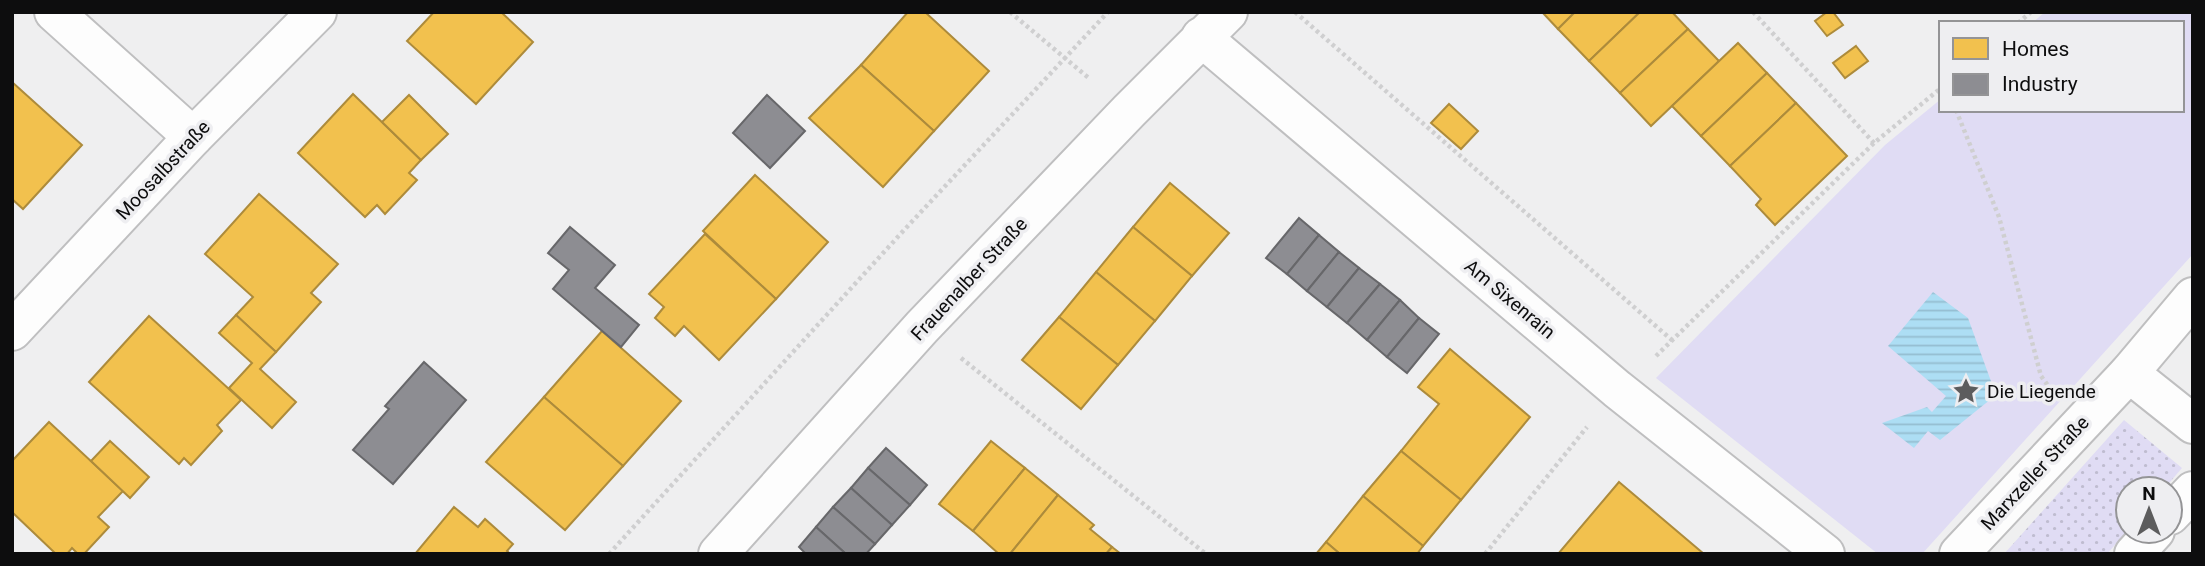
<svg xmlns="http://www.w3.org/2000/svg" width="2205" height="566" viewBox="0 0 2205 566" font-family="Roboto,sans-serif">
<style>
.grass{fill:url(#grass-dots)}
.green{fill:#e0dcf4}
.water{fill:url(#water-rules)}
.homes{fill:#f2c14e;stroke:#ad8b3b;stroke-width:2}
.industry{fill:#8d8d92;stroke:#67676a;stroke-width:2}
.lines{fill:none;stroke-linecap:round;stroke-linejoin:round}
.minor-casing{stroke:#bfbfc0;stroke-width:42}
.path{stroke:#cfcfd0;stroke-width:4.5;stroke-dasharray:3.5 3.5;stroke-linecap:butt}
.minor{stroke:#fdfdfd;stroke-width:38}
.labels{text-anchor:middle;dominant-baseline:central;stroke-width:7;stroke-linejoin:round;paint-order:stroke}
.street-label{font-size:19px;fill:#0d0d0e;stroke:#eeeef1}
.poi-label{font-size:19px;fill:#0d0d0e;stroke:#eeeef1;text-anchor:start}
</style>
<defs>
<pattern id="grass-dots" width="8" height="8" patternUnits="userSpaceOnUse" patternTransform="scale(1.75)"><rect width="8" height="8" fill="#e0dcf4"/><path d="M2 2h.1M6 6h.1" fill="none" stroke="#bfbcd0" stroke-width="1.8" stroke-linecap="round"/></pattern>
<pattern id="water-rules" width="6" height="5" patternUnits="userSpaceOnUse" patternTransform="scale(1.75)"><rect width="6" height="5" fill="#addef4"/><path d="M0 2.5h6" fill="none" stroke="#94bdd0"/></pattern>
</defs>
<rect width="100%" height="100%" fill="#efeff0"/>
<polygon class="grass" points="2124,420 2182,468 2164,489 2128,489 2128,530 2107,554 2004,554"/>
<polygon class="green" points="2045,12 2193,12 2193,254 1922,554 1878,554 1656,378 1885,145 1941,99 1941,110 2182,110 2182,23 2032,23"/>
<polygon class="water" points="1933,292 1968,318 1996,395 1940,440 1928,431 1914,448 1882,423 1927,407 1932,412 1946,396 1888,346"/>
<g class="homes">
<polygon points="434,12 501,12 533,42 476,104 407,41"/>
<polygon points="908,12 925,12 989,71 934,131 861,65"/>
<polygon points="1542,12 1575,12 1558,29"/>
<polygon points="1575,12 1640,12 1589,61 1558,29"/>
<polygon points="1640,12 1672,12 1688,29 1620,93 1589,61"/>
<polygon points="1827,12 1833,12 1843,25 1827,36 1815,21"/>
<polygon points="1688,29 1719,61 1651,126 1620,93"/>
<polygon points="1738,43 1767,73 1701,136 1672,106"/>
<polygon points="1856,46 1868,61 1845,78 1833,63"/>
<polygon points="861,65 934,131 883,187 809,118"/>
<polygon points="1767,73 1796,103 1730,166 1701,136"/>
<polygon points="12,82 82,145 23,209 12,199"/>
<polygon points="353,94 421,160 409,173 417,180 385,214 377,205 365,217 298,153"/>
<polygon points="409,95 448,134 421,160 382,122"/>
<polygon points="1796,103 1847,156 1775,225 1756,205 1761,199 1730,166"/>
<polygon points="1449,104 1478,131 1461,149 1431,123"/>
<polygon points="755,175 828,242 776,299 703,231"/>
<polygon points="1170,183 1229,233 1192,276 1133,227"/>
<polygon points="259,194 338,264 311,293 321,302 276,352 236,315 253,297 205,254"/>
<polygon points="1133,227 1192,276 1155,321 1096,272"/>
<polygon points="705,234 776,299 719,360 684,326 675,336 655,318 664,307 649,294"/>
<polygon points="1096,272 1155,321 1118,365 1059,317"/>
<polygon points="236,315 276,352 260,369 296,402 272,428 229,388 252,363 219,333"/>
<polygon points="149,316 241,400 217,425 222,431 191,465 184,458 179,464 89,382"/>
<polygon points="1059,317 1118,365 1081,409 1022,360"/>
<polygon points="602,331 681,401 623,466 544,397"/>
<polygon points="1450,349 1530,417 1461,500 1401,451 1439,404 1418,387"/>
<polygon points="544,397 623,466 565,530 486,462"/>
<polygon points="49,422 123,491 98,517 109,527 84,554 78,554 72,548 67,554 56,554 12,512 12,461"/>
<polygon points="110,441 149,477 130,498 91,461"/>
<polygon points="991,441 1025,468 973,531 939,504"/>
<polygon points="1401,451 1461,500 1423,546 1363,496"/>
<polygon points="1025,468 1058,495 1010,554 999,554 973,531"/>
<polygon points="1619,482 1704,554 1558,554"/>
<polygon points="1058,495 1094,525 1090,529 1112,547 1106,554 1010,554"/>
<polygon points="1363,496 1423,546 1417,554 1340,554 1326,542"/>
<polygon points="454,507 478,527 485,519 513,544 507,551 510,554 415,554"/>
<polygon points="1326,542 1340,554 1316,554"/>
<polygon points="1112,547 1121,554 1106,554"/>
</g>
<g class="industry">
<polygon points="767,95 805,131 770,168 733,133"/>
<polygon points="1299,218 1319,235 1287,274 1266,258"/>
<polygon points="570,227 615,265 595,288 639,325 621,347 553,289 569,270 548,253"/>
<polygon points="1319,235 1339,252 1307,291 1287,274"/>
<polygon points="1339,252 1359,268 1327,307 1307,291"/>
<polygon points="1359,268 1380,284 1347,323 1327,307"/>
<polygon points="1380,284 1400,300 1367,340 1347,323"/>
<polygon points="1400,300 1419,318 1387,357 1367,340"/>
<polygon points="1419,318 1439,334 1407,373 1387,357"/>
<polygon points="424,362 466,400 393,484 353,450 389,409 385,406"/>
<polygon points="886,448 927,485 910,505 868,468"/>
<polygon points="868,468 910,505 892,525 851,488"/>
<polygon points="851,488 892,525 875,544 833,507"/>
<polygon points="833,507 875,544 866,554 846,554 816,527"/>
<polygon points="816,527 846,554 806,554 799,547"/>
</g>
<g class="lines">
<defs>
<g id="minor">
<polyline points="54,12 193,137"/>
<polyline points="1201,37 1617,389 1825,554"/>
<polyline points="12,331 193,137 317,12"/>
<polyline points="2129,373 2193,424"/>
<polyline points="2170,515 2193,491"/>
<polyline points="718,554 922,327 1129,111 1228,12"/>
<polyline points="1959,554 2129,373 2193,297"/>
<polyline points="2134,554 2155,531"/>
</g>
</defs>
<use href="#minor" class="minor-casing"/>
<g class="path">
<polyline points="1010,12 1090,79"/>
<polyline points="1295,12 1673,341"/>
<polyline points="1753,12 1874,143"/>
<polyline points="2018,23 2031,12"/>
<polyline points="1956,110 1999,217 2041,376 2049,387"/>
<polyline points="1656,356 1874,143 1941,88"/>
<polyline points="961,358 1206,554"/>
<polyline points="609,554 905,229 1108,12"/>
<polyline points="1485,554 1587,427"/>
</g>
<use href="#minor" class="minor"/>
</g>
<defs>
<symbol id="sight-bare" viewBox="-9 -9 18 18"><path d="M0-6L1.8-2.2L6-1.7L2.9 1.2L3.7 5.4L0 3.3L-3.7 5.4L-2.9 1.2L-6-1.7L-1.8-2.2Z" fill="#5c5c5d" stroke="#eeeef1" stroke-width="2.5" paint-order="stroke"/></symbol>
</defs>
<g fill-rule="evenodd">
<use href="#sight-bare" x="1947" y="372" width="38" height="38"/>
</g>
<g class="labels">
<g class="street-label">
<text transform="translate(163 170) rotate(-47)">Moosalbstraße</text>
<text transform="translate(969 279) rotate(-47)">Frauenalber Straße</text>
<text transform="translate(1510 299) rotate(40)">Am Sixenrain</text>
<text transform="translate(2035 473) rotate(-47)">Marxzeller Straße</text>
</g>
<g class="poi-label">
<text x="1987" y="391">Die Liegende</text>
</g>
</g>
<rect width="2205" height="566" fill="none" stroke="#0d0d0e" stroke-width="28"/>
<rect x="1939" y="21" width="245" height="91" fill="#eeeef1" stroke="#949496" stroke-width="2"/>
<rect x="1953" y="38" width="35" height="21" fill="#f2c14e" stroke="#949496" stroke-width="2"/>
<text x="2002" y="56" font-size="21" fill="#0d0d0e">Homes</text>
<rect x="1953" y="74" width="35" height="21" fill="#8d8d92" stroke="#949496" stroke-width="2"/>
<text x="2002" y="91" font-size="21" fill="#0d0d0e">Industry</text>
<g transform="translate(2149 510)"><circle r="33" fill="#eeeef1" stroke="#949496" stroke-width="2"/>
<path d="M0-5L12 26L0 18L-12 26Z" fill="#5c5c5d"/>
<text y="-10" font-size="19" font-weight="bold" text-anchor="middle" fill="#0d0d0e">N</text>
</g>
</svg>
